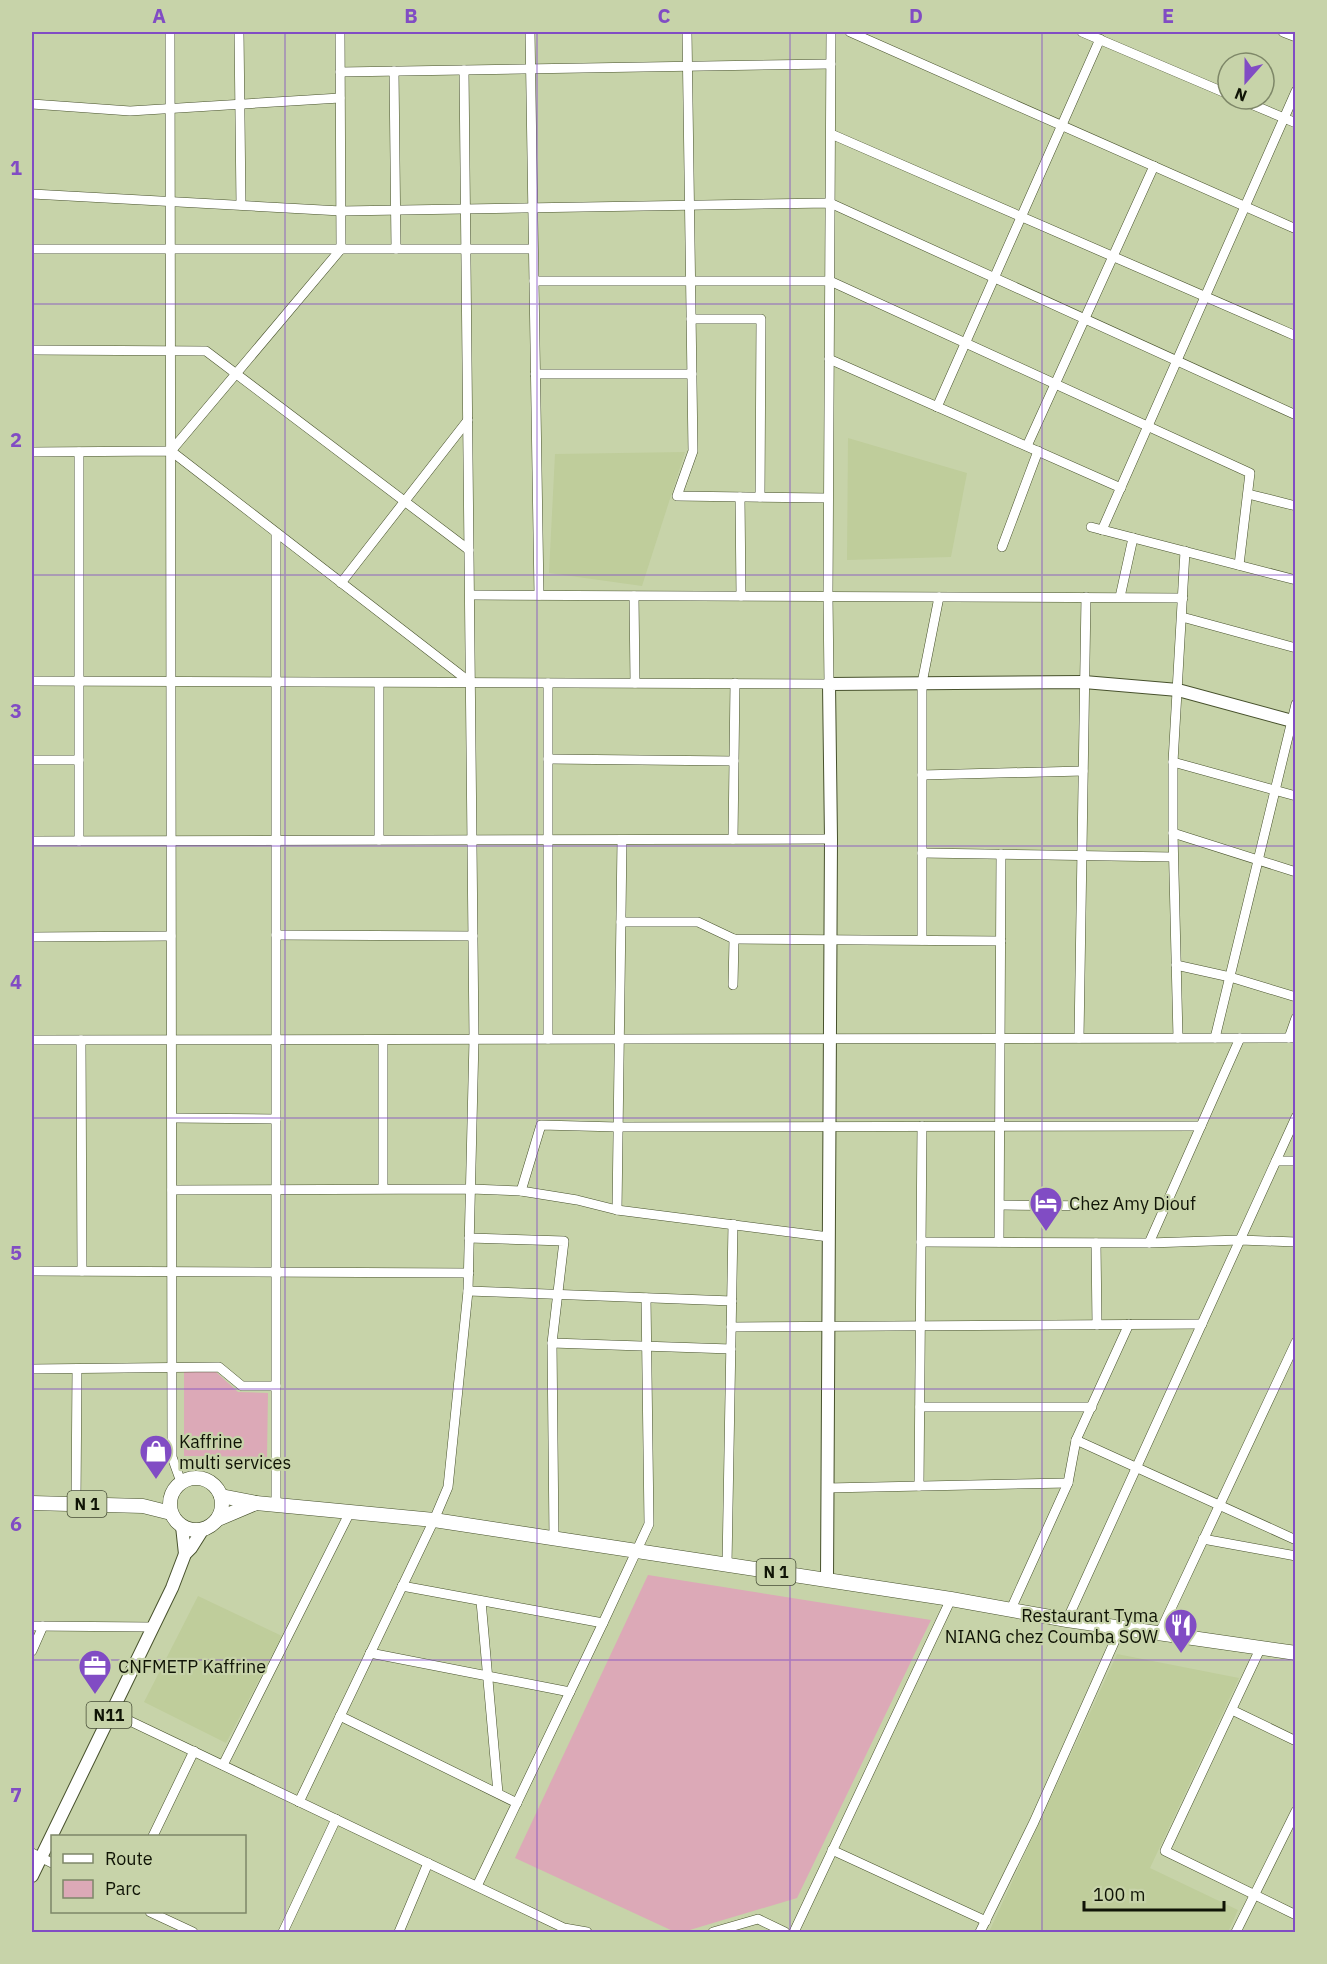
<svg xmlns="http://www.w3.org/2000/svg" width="1327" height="1964" viewBox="0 0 1327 1964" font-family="'IBM Plex Sans',sans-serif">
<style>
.built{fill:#bfcd9b}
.green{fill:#dca9b7}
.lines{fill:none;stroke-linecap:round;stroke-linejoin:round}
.minor-casing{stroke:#47512c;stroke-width:10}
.major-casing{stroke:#47512c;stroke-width:14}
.highway-casing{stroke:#47512c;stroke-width:15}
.minor{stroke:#fff;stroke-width:9}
.major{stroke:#fff;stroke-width:12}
.highway{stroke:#fff;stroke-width:14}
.grid{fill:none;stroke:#814cc4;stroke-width:1.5;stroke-opacity:0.55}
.labels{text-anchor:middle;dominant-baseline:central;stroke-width:4.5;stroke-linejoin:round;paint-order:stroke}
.shield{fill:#c7d3a9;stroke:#474d37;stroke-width:1.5}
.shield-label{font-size:16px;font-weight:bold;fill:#101406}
.poi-label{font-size:18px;fill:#101406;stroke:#c7d3a9;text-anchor:start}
.neatline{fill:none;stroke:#814cc4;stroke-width:2}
.grid-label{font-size:20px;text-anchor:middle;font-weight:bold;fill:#814cc4}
</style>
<rect width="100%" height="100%" fill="#c7d3a9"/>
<g class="built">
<polygon points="848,438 967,473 951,557 847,560"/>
<polygon points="685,452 642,586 549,573 555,454"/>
<polygon points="198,1596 282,1636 226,1743 144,1702"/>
<polygon points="1117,1654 1239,1678 1150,1868 1238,1910 1228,1932 989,1932"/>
</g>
<g class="green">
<polygon points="184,1371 216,1372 238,1392 268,1393 267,1457 184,1456"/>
<polygon points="648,1575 931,1620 797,1898 683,1932 675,1932 515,1858"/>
</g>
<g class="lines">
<defs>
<g id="minor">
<polyline points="170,32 172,1457 181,1482"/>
<polyline points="239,32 241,205"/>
<polyline points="530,32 539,595"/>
<polyline points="687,32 693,451 677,496 828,498"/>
<polyline points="850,32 1296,229"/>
<polyline points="1082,32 1228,94"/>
<polyline points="1283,32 1296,37"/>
<polyline points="394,71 396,249"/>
<polyline points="340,72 831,64"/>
<polyline points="1239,99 1296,123"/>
<polyline points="32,104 130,111 340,98"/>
<polyline points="831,134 1296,336"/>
<polyline points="32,194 341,211 830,203 1296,415"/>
<polyline points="32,249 533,249"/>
<polyline points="534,281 830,281 1250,473 1239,565"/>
<polyline points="691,319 761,319 760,497"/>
<polyline points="32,350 206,351 469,550"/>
<polyline points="829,359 1121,488"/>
<polyline points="535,374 692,374"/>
<polyline points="937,407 1100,39"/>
<polyline points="1027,446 1154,166"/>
<polyline points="171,451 341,249 340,32"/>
<polyline points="32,452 171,451 471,683"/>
<polyline points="1248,494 1296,506"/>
<polyline points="740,497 741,596"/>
<polyline points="1091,527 1296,580"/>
<polyline points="1102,530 1296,91"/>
<polyline points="1002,547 1038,451"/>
<polyline points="341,583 468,420"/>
<polyline points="470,595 1183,598"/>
<polyline points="634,596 635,683"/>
<polyline points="1120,597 1133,538"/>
<polyline points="1182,617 1296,648"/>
<polyline points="32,681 829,684 828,596 831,32"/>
<polyline points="548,683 548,1039"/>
<polyline points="548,759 734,761"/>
<polyline points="32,760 79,760"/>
<polyline points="1173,762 1296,796"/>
<polyline points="922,775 1083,771"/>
<polyline points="1173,833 1296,872"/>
<polyline points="733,839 735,683"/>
<polyline points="379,840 379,683"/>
<polyline points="32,841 831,839"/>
<polyline points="79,841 79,452"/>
<polyline points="922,853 1173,857"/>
<polyline points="621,922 698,922 734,939 1001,941"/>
<polyline points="276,935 473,936"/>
<polyline points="32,937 171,936"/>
<polyline points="922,940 922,683 939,597"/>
<polyline points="1176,965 1230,977 1296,997"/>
<polyline points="733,985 734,939"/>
<polyline points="1079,1038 1086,597"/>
<polyline points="1178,1038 1173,833 1173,762 1185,551"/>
<polyline points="1215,1038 1296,704"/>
<polyline points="1289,1038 1296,1018"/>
<polyline points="32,1040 1296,1038"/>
<polyline points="81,1040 82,1271"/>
<polyline points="383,1040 383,1188"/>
<polyline points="172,1118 276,1119"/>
<polyline points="1276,1161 1296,1161"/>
<polyline points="172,1190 471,1189 521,1191 577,1200 617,1210 829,1237"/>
<polyline points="521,1191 541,1125 618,1127 1201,1126"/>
<polyline points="1000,1205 1102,1206"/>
<polyline points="617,1210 622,840"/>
<polyline points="469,1238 564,1241 552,1343 554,1538"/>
<polyline points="921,1242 1149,1243 1240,1240 1296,1242"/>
<polyline points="999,1242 1001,854"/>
<polyline points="1096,1243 1097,1325"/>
<polyline points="1149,1243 1240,1038"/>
<polyline points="32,1271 469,1273"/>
<polyline points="468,1291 732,1301"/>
<polyline points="731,1327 1202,1324"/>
<polyline points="552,1343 731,1349"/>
<polyline points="32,1369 219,1367 242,1386 276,1386"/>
<polyline points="920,1407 1092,1407"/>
<polyline points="1076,1440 1296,1540"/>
<polyline points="919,1486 922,1126"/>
<polyline points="827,1488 1068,1483"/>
<polyline points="76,1503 77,1369"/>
<polyline points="276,1505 276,533"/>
<polyline points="1203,1539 1296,1556"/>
<polyline points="727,1565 733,1224"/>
<polyline points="402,1586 603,1623"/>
<polyline points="481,1601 498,1793"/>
<polyline points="1011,1609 1068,1483 1076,1440 1129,1324"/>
<polyline points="1067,1620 1296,1117"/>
<polyline points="32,1626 152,1627"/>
<polyline points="1160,1632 1296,1342"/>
<polyline points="1261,1647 1165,1851 1296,1915"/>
<polyline points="32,1651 43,1626"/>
<polyline points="370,1653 570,1692"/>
<polyline points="1232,1710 1296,1741"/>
<polyline points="111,1712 564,1928 587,1932"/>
<polyline points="340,1716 517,1803"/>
<polyline points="223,1765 350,1512"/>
<polyline points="299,1802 434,1520 448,1487 468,1291 474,1039 464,70"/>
<polyline points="153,1836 194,1751"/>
<polyline points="832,1850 986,1921"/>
<polyline points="32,1853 52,1863"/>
<polyline points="477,1886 603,1623 649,1524 646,1298"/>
<polyline points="150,1912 193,1932"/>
<polyline points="283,1932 336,1819"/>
<polyline points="399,1932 428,1863"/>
<polyline points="713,1932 758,1919 785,1932"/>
<polyline points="794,1932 951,1599"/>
<polyline points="980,1932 1034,1822 1121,1627"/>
<polyline points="1236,1932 1296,1811"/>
</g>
<g id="major">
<polyline points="182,1526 185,1554"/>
<polyline points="827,1580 831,839 829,684 1084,682 1178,690 1296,722"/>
<polyline points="32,1876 172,1588 185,1554 191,1548 203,1529"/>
</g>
<g id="highway">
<circle cx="196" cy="1504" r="26"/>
<polyline points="221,1496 256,1503 434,1520 951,1599 1067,1620 1296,1653"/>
<polyline points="32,1503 143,1506 171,1513"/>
<polyline points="218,1519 256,1503"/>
</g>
</defs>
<use href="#minor" class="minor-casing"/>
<use href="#major" class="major-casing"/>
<use href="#highway" class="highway-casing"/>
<use href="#minor" class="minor"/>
<use href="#major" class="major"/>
<use href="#highway" class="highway"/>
</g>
<path class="grid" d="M285,32V1932M537,32V1932M790,32V1932M1042,32V1932M32,304H1296M32,575H1296M32,846H1296M32,1118H1296M32,1389H1296M32,1660H1296"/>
<defs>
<symbol id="hotel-pin" viewBox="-11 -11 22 30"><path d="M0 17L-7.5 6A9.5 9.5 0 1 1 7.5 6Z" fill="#814cc4" stroke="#c7d3a9"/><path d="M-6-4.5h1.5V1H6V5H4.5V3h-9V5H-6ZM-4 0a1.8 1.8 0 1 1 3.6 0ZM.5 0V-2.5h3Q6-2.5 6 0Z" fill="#fff"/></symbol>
<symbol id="shop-pin" viewBox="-11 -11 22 30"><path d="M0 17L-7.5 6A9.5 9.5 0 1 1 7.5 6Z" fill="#814cc4" stroke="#c7d3a9"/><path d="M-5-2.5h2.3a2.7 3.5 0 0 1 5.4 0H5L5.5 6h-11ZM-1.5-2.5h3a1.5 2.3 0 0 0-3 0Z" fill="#fff"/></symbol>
<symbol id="restaurant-pin" viewBox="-11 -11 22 30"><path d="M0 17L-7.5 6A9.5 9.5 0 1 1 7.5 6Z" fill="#814cc4" stroke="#c7d3a9"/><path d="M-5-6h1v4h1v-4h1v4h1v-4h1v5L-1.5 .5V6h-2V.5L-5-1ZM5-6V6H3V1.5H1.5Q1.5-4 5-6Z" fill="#fff"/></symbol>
<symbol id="office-pin" viewBox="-11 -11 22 30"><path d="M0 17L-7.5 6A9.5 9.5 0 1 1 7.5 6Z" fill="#814cc4" stroke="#c7d3a9"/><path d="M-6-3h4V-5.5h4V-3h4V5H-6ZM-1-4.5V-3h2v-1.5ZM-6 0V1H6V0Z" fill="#fff"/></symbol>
</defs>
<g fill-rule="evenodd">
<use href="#hotel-pin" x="1027" y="1184" width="38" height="52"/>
<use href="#shop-pin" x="137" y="1432" width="38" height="52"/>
<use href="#restaurant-pin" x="1162" y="1606" width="38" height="52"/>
<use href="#office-pin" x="76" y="1647" width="38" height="52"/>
</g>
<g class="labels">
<g class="shield">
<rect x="67.5" y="1491" width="39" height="26" rx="4.5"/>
<rect x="756.5" y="1559" width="39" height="26" rx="4.5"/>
<rect x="86.5" y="1702" width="45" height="26" rx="4.5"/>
</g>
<g class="shield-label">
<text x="87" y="1504">N 1</text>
<text x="776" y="1572">N 1</text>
<text x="109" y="1715">N11</text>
</g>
<g class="poi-label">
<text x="1069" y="1203">Chez Amy Diouf</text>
<text x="179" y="1441">Kaffrine<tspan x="179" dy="21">multi services</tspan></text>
<text x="1158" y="1615" text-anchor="end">Restaurant Tyma<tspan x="1158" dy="21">NIANG chez Coumba SOW</tspan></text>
<text x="118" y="1666">CNFMETP Kaffrine</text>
</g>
</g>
<rect width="1327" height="1964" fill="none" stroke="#c7d3a9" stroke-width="66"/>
<rect x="51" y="1835" width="195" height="78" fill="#c7d3a9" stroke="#7e8768" stroke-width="1.5"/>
<rect x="63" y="1854" width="30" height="9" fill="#ffffff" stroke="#7e8768" stroke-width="1.5"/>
<text x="105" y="1865" font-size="18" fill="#101406">Route</text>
<rect x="63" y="1880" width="30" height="18" fill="#dca9b7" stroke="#7e8768" stroke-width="1.5"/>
<text x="105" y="1895" font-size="18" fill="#101406">Parc</text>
<g transform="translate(1246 81) rotate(201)"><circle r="28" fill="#c7d3a9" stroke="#7e8768" stroke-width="1.5"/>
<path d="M0-4.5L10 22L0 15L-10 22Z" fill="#814cc4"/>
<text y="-9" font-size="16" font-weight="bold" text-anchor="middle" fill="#101406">N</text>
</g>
<path d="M1084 1901v9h140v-9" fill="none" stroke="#101406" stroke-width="3"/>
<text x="1093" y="1901" font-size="18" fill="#101406" stroke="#c7d3a9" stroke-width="4.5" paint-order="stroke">100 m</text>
<rect x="33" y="33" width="1261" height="1898" class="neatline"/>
<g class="grid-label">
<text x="159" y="23">A</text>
<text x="411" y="23">B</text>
<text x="664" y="23">C</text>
<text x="916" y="23">D</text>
<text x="1168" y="23">E</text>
<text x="16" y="175">1</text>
<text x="16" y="447">2</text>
<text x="16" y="718">3</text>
<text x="16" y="989">4</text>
<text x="16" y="1260">5</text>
<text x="16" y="1531">6</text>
<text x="16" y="1802">7</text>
</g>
</svg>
